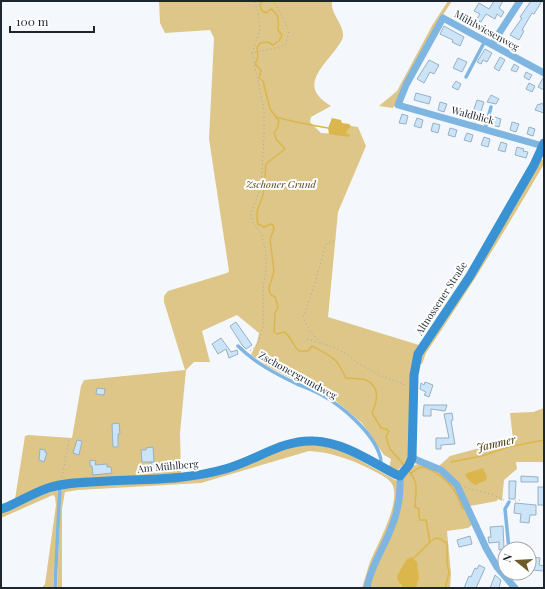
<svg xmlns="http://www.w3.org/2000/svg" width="545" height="589" viewBox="0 0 545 589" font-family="'Playfair Display',serif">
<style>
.green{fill:#ddc688}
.water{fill:#dbb64d}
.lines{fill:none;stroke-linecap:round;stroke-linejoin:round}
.stream{stroke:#dbb64d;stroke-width:1.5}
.building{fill:#cbe4f8;stroke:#99b0c3}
.path{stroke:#a2a8ae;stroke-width:1;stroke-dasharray:1 3;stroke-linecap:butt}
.lane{stroke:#7fb5e1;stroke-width:3.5}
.street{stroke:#7fb5e1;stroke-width:7}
.secondary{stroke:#3992d3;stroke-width:9}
.labels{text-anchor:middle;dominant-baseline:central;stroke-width:4;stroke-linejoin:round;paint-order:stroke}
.street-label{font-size:10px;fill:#1d262e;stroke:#fff}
.park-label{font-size:10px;font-style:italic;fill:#514217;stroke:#fff}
.water-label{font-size:11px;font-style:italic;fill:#3a2b00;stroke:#fff}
</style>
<rect width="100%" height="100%" fill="#f4f8fd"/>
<g class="green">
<path d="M159,1H332C330,14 344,24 343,36C343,40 338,46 336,49C320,70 299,87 331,106L311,117L310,122L321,133L341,134L349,137L346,133L351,126L358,127L366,146L338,212L328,317L419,345L409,456L406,462L398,470L389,469L391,459L384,455L362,423L336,401L321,391L298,382L267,366L251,355L257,342L259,333L237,315L202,331L210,362H194L186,370L180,433L181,475L112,478L15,499L25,436L28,435L72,438L81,386L84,380L185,370L164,302V296L168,291L227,273L229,271L209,139L214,38L210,30L165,33L160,23Z"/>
<polygon points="448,1 452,1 443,15 399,98 393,108 379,106 397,91 433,24"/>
<path d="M540,159L544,160V164C507,228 468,291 426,353L422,364H419L420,357Z"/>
<polygon points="544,408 544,462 516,462 517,469 504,480 502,501 498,499 497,501 470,506 439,466 450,456 513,439 510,413 533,412"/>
<path d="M300,444L336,447L397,481C399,514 377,557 364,588H362C365,579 367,570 370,562C377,545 402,501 392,484C388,477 377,473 370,469C350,459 330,452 309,451L201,483L78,490L65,492L62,509V588H57L61,491L64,487L183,480Z"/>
<path d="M420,463C427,467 435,469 441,473C458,485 464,506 472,525L468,528L447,531L451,574L450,588H416L419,579L403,587L404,588H369L372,578L394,528L403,478L413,466Z"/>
<path d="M57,489C61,497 54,573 53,588H42L45,584L56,505L55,497L53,495L1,518V513L3,511Z"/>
</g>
<g class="water">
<polygon points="332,118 341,120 342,123 349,124 351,126 346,133 350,135 349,137 329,134 328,128"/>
<path d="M483,468L487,477L486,480L475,485C470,482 467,479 465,474L467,473Z"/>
<polygon points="411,557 417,562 419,579 416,588 404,588 398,581 397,576 406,560"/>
</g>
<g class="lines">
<g class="stream">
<path d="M263,1L260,4L261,10L266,13L271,9C279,14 279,21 278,30L282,35L279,41L273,45L268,42L260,43L257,48L258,57L255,64L261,70L259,78L263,81L270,109L279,121L277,129L274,132L276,139L285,149L266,164C265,173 265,181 264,190C262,205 254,207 258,224L264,227L271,224L273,225L274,229L270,239L274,271L269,288L270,294L275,297L278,307L275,313L274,332L277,334L284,332C292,337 292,345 299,351H308L312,346C321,351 330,355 336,361C340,365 343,373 346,378C352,379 360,378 366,380C381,387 377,401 372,413L381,428L386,429L389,431L386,437L390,449L404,465"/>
<path d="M276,117C293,122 310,125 328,128"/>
<polyline points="451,462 482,456 508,447 544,440"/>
<path d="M409,471C420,485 415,491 415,507L419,509V516L420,520H426L430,542L436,538L441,539L443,541L447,543V563L449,573L445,588"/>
<path d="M411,473C413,472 416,469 419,468C423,466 427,468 431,470C447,478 457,491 462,508L464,509"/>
<polyline points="413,560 413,559 430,542"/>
</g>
</g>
<g class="building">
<polygon points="494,1 503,1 499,8 504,12 501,17 497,14 495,19 486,14 481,22 476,20 480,14 474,11 479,3 489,9"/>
<polygon points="531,1 542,1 534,14 532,13 522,30 524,31 519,40 510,35 522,18 520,17"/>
<polygon points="444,26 464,37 460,46 452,42 453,40 440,34"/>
<polygon points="485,49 492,53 487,62 483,60 481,64 477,62"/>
<polygon points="500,57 505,60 499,71 494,68"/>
<polygon points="458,58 467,62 462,72 453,68"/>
<polygon points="429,60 439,65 434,74 430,72 424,83 417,79"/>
<polygon points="514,64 519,67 516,72 511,70"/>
<polygon points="526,72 532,75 529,80 524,77"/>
<polygon points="543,78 544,78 544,90 538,87"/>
<polygon points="456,81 461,84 458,90 452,87"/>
<polygon points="529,83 535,86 532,92 526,89"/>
<polygon points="416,93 431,97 429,104 414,100"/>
<polygon points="491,95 499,99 496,104 487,102"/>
<polygon points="477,100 484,102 478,121 476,120 476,122 471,120 471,118"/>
<polygon points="440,102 447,104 444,112 438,110"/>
<polygon points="541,103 544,105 544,113 535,110 538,104 540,105"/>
<polygon points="457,107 464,109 461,117 455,115"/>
<polygon points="402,114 408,116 406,124 399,123"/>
<polygon points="495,117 501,119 499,127 492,125"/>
<polygon points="417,118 423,120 421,128 414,126"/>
<polygon points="512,122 519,124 516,132 510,130"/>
<polygon points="433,123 440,125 438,133 431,131"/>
<polygon points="529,127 535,129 533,136 527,134"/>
<polygon points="450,128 457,130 455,137 448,135"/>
<polygon points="467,133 473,135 471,142 464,140"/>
<polygon points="484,137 490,139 488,147 481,145"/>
<polygon points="501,142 507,144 505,152 498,150"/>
<polygon points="517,147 524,149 523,151 528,152 526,158 515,155"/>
<polygon points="236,322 252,345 246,349 242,345 230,326"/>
<polygon points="221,338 231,352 237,350 238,354 229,358 226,349 218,354 212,344"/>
<polygon points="425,382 433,385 429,397 424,395 426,392 420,389 421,383 424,385"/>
<polygon points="97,388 105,389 104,395 96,394"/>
<polygon points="424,405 447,405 445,411 431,409 431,416 423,416"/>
<polygon points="452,413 453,420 451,421 455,444 441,445 441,449 436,449 436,438 449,438 444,414"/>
<polygon points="119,423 120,434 118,434 118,447 113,447 112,424"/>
<polygon points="77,440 82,441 79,455 73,453"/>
<polygon points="153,447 154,462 142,462 141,450 146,450 146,448"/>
<polygon points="40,449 45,450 45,452 47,453 44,462 39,460"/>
<polygon points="90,460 96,461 95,465 107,464 107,467 111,467 112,473 93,475 92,466 90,466"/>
<polygon points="151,462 160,463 161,471 152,471"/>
<polygon points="521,476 538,477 538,482 521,482"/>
<polygon points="509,481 516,481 515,499 509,499"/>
<rect x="538" y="487" width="6" height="18"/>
<polygon points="515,503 536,505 536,515 530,515 529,523 520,522 521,514 514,513"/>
<polygon points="503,526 504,549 499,550 499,542 489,543 488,537 491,537 490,527"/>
<polygon points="470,536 472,544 459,547 457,540"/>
<polygon points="533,557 540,558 539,565 544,566 544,571 532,570"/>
<polygon points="479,565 485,568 476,588 464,588 469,576 471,577 475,568 477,569"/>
<polygon points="495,575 501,580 499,588 490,588"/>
</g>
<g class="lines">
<g class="path">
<polyline points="252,53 260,30 258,11 254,1"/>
<polyline points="307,339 330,346 347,354 358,363 381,376 406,385"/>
<polyline points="321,343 310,331 303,318 314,286 326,244 336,240"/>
<polyline points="250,351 258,344 263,328 263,290 266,271 266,251 261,233 253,223 251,214 261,186 264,136 264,110 252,53 280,47 286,44 289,31 274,1"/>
<polyline points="62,477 69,440"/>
<polyline points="465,487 494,495 504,500"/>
<polyline points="515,501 520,500"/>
</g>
<g class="lane">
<polyline points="466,77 485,41"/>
<polyline points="485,129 491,107"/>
<path d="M238,346C255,363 276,374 297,384C305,387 313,390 320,394C341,405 373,432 380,456C381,459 381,463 380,466"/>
<polyline points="509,502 505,509 509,549"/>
<polyline points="55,588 60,485"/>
</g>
<g class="street">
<polyline points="492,44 520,1"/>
<polyline points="543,146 398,105 406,85 443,18 544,73"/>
<polyline points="412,458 441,470 457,485 486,548 497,567 515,588"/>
<path d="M367,588C370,568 383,549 390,531C398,513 401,495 400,476"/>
</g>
<path class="secondary" d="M1,509L7,507C20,501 34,493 48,488C67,482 89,482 108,481C148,479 187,480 225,469C255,461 283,439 314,441C343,442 370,461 395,474L400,476L409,465L412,458L414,375L418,354L470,276L534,165L544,143"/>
</g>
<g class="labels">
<g class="street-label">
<text transform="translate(487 30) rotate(29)">Mühlwiesenweg</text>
<text transform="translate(473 115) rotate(15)">Waldblick</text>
<text transform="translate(441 298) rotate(-57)">Altnossener Straße</text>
<text transform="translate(298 375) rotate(29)">Zschonergrundweg</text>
<text transform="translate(168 466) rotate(-5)">Am Mühlberg</text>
</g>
<g class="park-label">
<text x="281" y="184">Zschoner Grund</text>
</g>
<g class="water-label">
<text transform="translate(496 443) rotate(-13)">Jammer</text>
</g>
</g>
<rect width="545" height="589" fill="none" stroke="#1d262e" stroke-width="4"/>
<g transform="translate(517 561) rotate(288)"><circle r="19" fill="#ffffff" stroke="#a5a8ab"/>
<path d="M0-3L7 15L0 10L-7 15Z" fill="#6c5a29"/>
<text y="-6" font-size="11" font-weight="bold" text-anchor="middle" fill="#1d262e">N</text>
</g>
<path d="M10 26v6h84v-6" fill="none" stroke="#1d262e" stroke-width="2"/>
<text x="16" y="26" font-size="12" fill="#1d262e" stroke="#ffffff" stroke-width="3" paint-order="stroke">100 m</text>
</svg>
